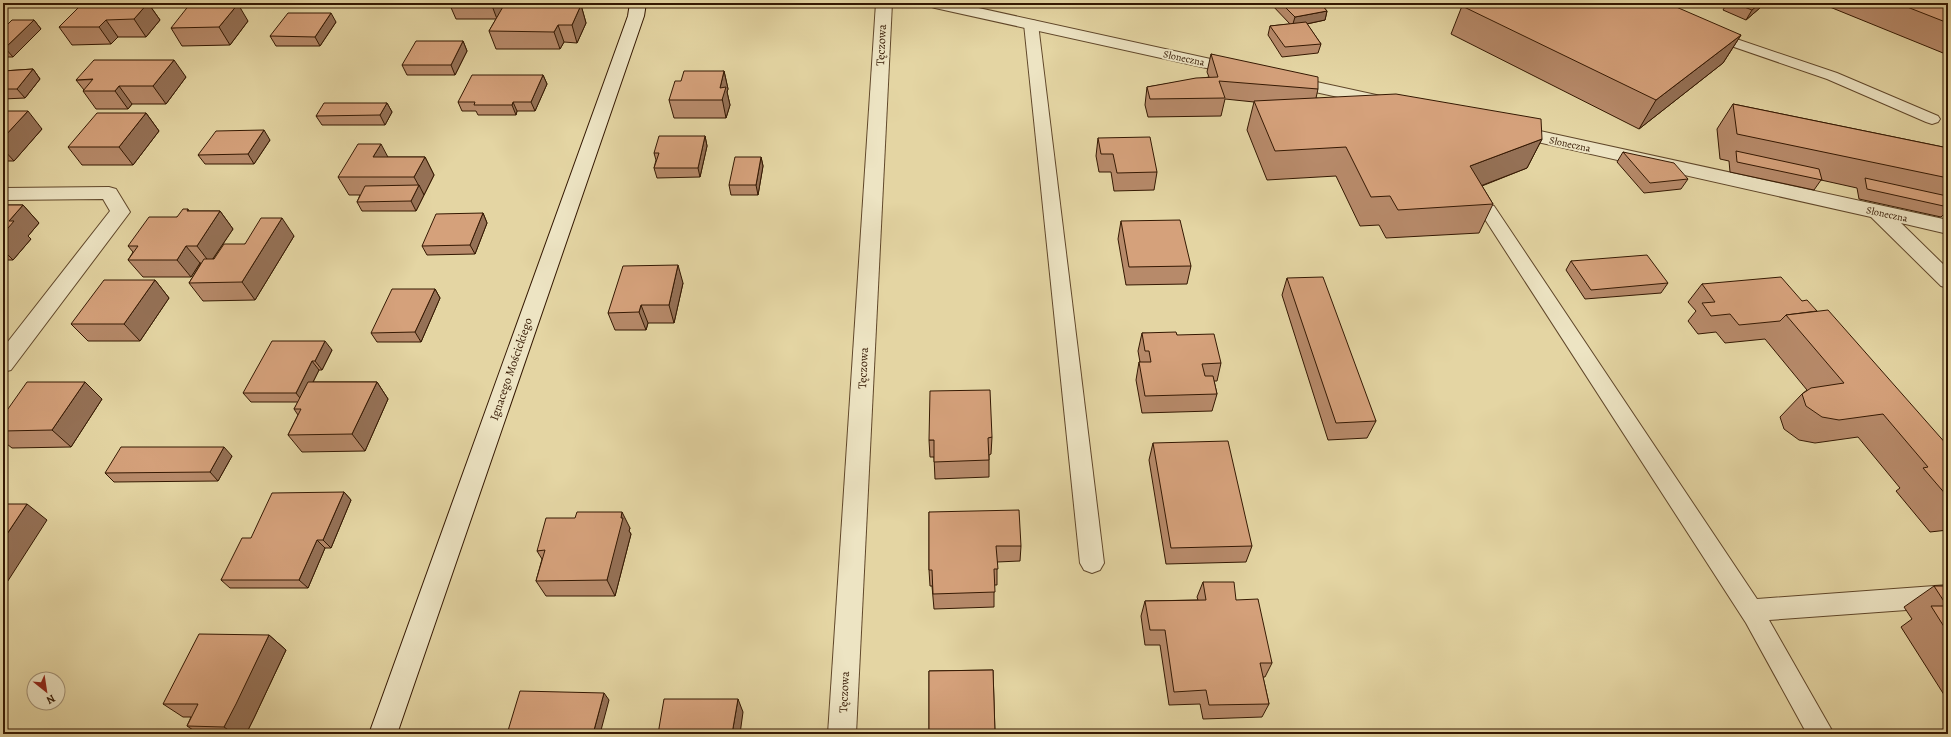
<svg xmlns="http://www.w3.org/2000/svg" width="1951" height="737" viewBox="0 0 1951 737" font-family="Alegreya,serif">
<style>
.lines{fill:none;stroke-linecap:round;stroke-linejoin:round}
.lane-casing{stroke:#60472a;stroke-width:2}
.street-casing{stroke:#60472a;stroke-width:2}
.secondary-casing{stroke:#341802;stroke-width:2}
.lane{fill:#ede4c3;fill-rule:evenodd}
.street{fill:#ede4c3;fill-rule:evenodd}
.secondary{fill:#ede4c3;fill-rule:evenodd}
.wall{fill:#b78a6a;stroke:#341802}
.shaded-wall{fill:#957156;stroke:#341802}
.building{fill:#d5a17b;stroke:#341802}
.labels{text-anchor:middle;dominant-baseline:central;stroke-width:4;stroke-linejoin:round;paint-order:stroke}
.far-street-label{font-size:10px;fill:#341802;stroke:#ede4c3}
.street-label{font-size:12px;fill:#341802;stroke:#ede4c3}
</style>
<rect width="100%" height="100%" fill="#e4d5a3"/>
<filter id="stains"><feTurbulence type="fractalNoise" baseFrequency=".005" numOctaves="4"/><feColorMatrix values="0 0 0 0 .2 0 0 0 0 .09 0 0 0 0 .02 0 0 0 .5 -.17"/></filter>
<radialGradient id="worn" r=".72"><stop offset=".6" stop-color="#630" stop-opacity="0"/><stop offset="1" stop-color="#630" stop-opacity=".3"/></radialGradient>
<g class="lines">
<defs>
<g id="lane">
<polygon points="1031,20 1036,21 1038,24 1104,563 1100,570 1092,573 1084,570 1080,563 1024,24 1026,21"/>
<polygon points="1710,30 1837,73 1938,116 1940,119 1938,122 1932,124 1926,122 1827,79 1705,37 1703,34 1705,31"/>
<polygon points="1488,204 1494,206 1757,599 1948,585 1948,607 1769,620 1834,734 1807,734 1746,623 1479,210 1482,206"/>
</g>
<g id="street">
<polygon points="876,3 892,3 856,734 828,734"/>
<polygon points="927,3 956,3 1238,65 1244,66 1246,70 1244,74 1238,75 935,8 929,6"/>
<polygon points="1289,76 1390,98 1393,102 1390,106 1384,107 1283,85 1280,81 1283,77"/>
<polygon points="1512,125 1948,220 1948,234 1901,223 1948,269 1948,288 1941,286 1871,217 1506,135 1503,131 1506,127"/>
<polygon points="109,187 116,189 130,212 11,370 3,372 3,348 110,211 103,199 3,200 3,188"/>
</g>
<polygon id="secondary" points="630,3 646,3 644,16 397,734 369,734 628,16"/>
</defs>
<use href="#lane" class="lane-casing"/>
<use href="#street" class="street-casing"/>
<use href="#secondary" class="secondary-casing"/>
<use href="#lane" class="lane"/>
<use href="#street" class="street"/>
<use href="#secondary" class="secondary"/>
</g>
<g class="wall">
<polygon points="148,3 160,20 146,37 118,37 111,44 72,45 59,27"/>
<polygon points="449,3 510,3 509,5 581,5 586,23 577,43 564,42 560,49 496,49 489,31 496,19 456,19"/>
<polygon points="1271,3 1320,3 1327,11 1325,20 1307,24 1321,44 1318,53 1282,57 1268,35 1270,26 1290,24 1271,4"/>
<polygon points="1727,3 1764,3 1761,7 1746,20 1723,10"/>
<polygon points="1820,3 1948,3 1948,55"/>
<polygon points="1462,6 1741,35 1723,63 1639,129 1451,34"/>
<polygon points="34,20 41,29 13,57 3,57 3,29"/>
<polygon points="248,21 230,45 182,46 171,28"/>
<polygon points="336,22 320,46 276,46 270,36"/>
<polygon points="463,41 467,51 455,75 407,75 402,65"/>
<polygon points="1211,54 1318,89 1316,98 1542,139 1527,168 1482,186 1493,204 1479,233 1386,238 1379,225 1360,226 1336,176 1267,180 1247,130 1254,102 1225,99 1221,116 1148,117 1145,105 1147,87 1209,77 1207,72"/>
<polygon points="33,69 40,79 25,98 3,99 3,71"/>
<polygon points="724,71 728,89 727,92 730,105 726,118 674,118 669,100 681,81"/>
<polygon points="543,75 547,84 535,111 517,111 516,115 478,115 476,111 462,111 458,102"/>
<polygon points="186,77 166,104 132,104 128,109 96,109 83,91 84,90 76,80"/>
<polygon points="387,103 392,112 385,125 322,125 316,116"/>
<polygon points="1733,104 1948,148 1948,210 1941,217 1859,199 1857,188 1821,180 1814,190 1730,172 1729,161 1720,159 1717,129"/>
<polygon points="3,111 42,129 14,161 3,161"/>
<polygon points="146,113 159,131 133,165 82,165 68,147"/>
<polygon points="705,136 707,146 700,177 657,178 654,168 656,160 654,153"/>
<polygon points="1098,138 1157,172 1154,190 1114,191 1111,172 1099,172 1096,156"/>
<polygon points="270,140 254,164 205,164 198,155"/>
<polygon points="1623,152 1688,179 1681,189 1644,193 1617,162"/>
<polygon points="388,157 425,157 434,175 416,211 362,211 357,202 360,195 349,195 338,177"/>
<polygon points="761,157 763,166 758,195 731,195 729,185"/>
<polygon points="3,205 23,205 39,223 28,236 31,239 13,260 3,260"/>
<polygon points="188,209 189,211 220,211 233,229 213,259 245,244 294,236 255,300 203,301 189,283 201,263 200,263 191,277 143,277 128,260 133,252 128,246 177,217"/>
<polygon points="483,213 487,223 475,254 427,255 422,246"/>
<polygon points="1121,221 1191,266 1187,284 1126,285 1118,239"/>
<polygon points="1571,261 1668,283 1661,293 1585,299 1566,270"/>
<polygon points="1287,278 1376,421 1367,438 1328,440 1282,295"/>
<polygon points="155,280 169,298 140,341 88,341 71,324"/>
<polygon points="683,283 674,323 648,323 646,330 615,330 608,313"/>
<polygon points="1702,284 1802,301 1817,311 1948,446 1948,530 1930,532 1896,491 1900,488 1858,437 1815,443 1799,440 1784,429 1780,417 1802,394 1807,390 1765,339 1725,343 1716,332 1698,334 1688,321 1696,311 1688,302"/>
<polygon points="435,289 440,298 421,342 377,342 371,333"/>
<polygon points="1142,333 1177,335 1221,363 1217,381 1214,381 1217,394 1212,411 1142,413 1136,380 1139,362 1140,362 1138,351"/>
<polygon points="332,350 322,370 319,370 313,382 377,382 388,399 365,451 302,452 288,435 298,415 294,409 298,402 251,402 243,393"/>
<polygon points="85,382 102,399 71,447 12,448 3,441 3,431"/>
<polygon points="992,437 991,454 989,455 989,477 935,479 934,457 930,457 929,440"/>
<polygon points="1153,443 1252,546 1246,562 1166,564 1149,460"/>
<polygon points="232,456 218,481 114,482 105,473"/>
<polygon points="344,492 351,500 331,548 325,548 308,588 230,588 221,580 251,538"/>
<polygon points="929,512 1021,546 1020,561 997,562 997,585 994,585 994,607 934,609 932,586 930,586 929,570"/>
<polygon points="630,528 629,531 631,534 615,596 546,596 536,581 542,559 537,551"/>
<polygon points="1203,582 1236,600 1272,663 1265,677 1263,677 1269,704 1262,717 1203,719 1200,704 1169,705 1160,645 1145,645 1141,616 1145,601 1198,600 1197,597"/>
<polygon points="1934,586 1948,586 1948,701 1901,627 1912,619 1904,607"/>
<polygon points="269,635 286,650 254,718 246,734 199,734 187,726 191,717 183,717 163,704"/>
<polygon points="993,670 995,734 929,734 929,671"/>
</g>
<g class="shaded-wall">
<polygon points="148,3 160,20 146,37 134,19"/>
<polygon points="491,3 501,3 503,8 497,19"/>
<polygon points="1760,3 1764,3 1761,7 1746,20 1752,10"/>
<polygon points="238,4 248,21 230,45 219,27"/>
<polygon points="581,5 586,23 577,43 572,25"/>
<polygon points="1327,11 1325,20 1292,27 1295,17"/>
<polygon points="331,13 336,22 320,46 315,37"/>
<polygon points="34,20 41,29 13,57 5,48"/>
<polygon points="106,20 118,37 111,44 99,27"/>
<polygon points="558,25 564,42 560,49 554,32"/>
<polygon points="1741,35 1723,63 1639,129 1656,100"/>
<polygon points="463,41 467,51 455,75 451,65"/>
<polygon points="174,60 186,77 166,104 153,86"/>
<polygon points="33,69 40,79 25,98 17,89"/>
<polygon points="724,71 728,89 727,92 730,105 726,118 720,88"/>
<polygon points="543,75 547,84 535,111 531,102"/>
<polygon points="119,86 132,104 128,109 115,91"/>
<polygon points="513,102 517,111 516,115 512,105"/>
<polygon points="387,103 392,112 385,125 380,115"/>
<polygon points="28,111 42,129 14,161 3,149 3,138"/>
<polygon points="146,113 159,131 133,165 119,147"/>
<polygon points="264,130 270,140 254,164 248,154"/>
<polygon points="705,136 707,146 700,177 698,168"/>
<polygon points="1542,139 1527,168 1457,195 1470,166"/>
<polygon points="381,144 390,161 373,157"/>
<polygon points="425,157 434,175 424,195 414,177"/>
<polygon points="761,157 763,166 758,195 756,185"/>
<polygon points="419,185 424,195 416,211 411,201"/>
<polygon points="23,205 39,223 28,236 31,239 13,260 3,250 3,234 9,221"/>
<polygon points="220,211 233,229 210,263 197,246"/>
<polygon points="483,213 487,223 475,254 470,245"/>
<polygon points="282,218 294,236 255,300 242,282"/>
<polygon points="186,246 200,263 191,277 177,260"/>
<polygon points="678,265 683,283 674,323 669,305"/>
<polygon points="155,280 169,298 140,341 124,324"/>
<polygon points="435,289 440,298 421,342 415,332"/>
<polygon points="641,305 648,323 646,330 639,312"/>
<polygon points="325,341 332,350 322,370 315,361"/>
<polygon points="312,361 319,370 303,402 296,393"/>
<polygon points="85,382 102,399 71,447 52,430"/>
<polygon points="377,382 388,399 365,451 352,434"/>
<polygon points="224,447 232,456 218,481 210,472"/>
<polygon points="344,492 351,500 331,548 323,540"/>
<polygon points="27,504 47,520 4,587 3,586 3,540"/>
<polygon points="622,512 630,528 629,531 631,534 615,596 607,580"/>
<polygon points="317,540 325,548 308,588 299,580"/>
<polygon points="269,635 286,650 254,718 246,734 234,734 224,727"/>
<polygon points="604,693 609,700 600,734 593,734"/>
<polygon points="738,699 743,712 740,734 732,734"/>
<polygon points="86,731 91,734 84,734"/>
</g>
<g class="building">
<polygon points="148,3 134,19 106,20 99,27 59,27 82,4"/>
<polygon points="1281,3 1320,3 1327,11 1295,17"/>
<polygon points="1467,3 1667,3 1741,35 1656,100 1462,6"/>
<polygon points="1734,3 1760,3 1752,10"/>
<polygon points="1897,3 1948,3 1948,23"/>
<polygon points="190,4 238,4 219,27 171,28"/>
<polygon points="504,5 581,5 572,25 558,25 554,32 489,31"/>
<polygon points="288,13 331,13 315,37 270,36"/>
<polygon points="12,20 34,20 5,48 3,48 3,29"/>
<polygon points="1306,22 1321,44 1285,47 1270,26"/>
<polygon points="416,41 463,41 451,65 402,65"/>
<polygon points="1211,54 1318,77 1318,89 1219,81 1225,98 1150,99 1147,87 1196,78 1218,77"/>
<polygon points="94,60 174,60 153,86 119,86 115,91 83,91 93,79 76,80"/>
<polygon points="33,69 17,89 3,89 3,71"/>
<polygon points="684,71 724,71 720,88 726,87 722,100 669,100 675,81 681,81"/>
<polygon points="472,75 543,75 531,102 513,102 512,105 474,105 475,102 458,102"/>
<polygon points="1396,94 1541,119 1542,139 1470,166 1493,204 1398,210 1390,196 1371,197 1346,147 1275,151 1254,101"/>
<polygon points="324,103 387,103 380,115 316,116"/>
<polygon points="1733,104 1948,148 1948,178 1737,134"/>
<polygon points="3,111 28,111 3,138"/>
<polygon points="97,113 146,113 119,147 68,147"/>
<polygon points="264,130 248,154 198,155 216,131"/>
<polygon points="659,136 705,136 698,168 654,168 659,153 654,153"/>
<polygon points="1150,137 1157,172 1117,173 1113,154 1101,154 1098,138"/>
<polygon points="358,144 381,144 373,157 425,157 414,177 338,177"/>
<polygon points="1736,151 1819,169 1822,180 1737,162"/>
<polygon points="1623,152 1674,163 1688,179 1650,183"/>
<polygon points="735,157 761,157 756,185 729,185"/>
<polygon points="1865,178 1947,196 1948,200 1948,207 1867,189"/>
<polygon points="419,185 411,201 357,202 365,186"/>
<polygon points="3,205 23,205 9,221 14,221 3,234"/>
<polygon points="183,209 188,209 187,211 220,211 197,246 186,246 177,260 128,260 138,246 128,246 149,217 177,217"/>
<polygon points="483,213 470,245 422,246 436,214"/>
<polygon points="261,218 282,218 242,282 189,283 204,259 214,259 224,244 245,244"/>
<polygon points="1180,220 1191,266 1129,267 1121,221"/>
<polygon points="1647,255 1668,283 1591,290 1571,261"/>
<polygon points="678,265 669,305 641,305 639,312 608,313 623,266"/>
<polygon points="1323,277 1376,421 1336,423 1287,278"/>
<polygon points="1781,277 1802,301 1807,300 1817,311 1786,315 1780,321 1739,325 1730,314 1711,316 1702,303 1715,302 1702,284"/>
<polygon points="104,280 155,280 124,324 71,324"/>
<polygon points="392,289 435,289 415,332 371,333"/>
<polygon points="1828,310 1948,446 1948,497 1923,468 1928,467 1883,414 1839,420 1822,417 1806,406 1802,394 1811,388 1844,383 1786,315"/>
<polygon points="1176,332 1177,335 1214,334 1221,363 1202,364 1205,376 1213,376 1217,394 1145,396 1139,362 1151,362 1149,351 1145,351 1142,333"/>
<polygon points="272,341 325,341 315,361 312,361 296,393 243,393"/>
<polygon points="27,382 85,382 52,430 3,431 3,416"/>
<polygon points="308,382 377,382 352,434 288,435 301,409 294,409"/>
<polygon points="990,390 992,437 988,438 989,460 934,462 934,440 929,440 930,391"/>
<polygon points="1228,441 1252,546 1171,548 1153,443"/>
<polygon points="121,447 224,447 210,472 105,473"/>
<polygon points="344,492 323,540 317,540 299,580 221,580 242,538 251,538 272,493"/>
<polygon points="3,504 27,504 3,540"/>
<polygon points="1019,510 1021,546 996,546 998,569 994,569 995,592 933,594 932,570 929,570 929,512"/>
<polygon points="577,512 622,512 621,518 623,518 607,580 536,581 545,550 537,551 546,518 575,518"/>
<polygon points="1203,582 1234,582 1236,600 1258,599 1272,663 1260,663 1269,704 1209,705 1206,690 1174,692 1165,630 1150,630 1145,601 1206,600"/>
<polygon points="1934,586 1948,586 1948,633 1931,606 1947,606"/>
<polygon points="199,634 269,635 236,704 224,727 187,726 198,704 163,704"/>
<polygon points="993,670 995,732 929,734 929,671"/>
<polygon points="520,691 604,693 593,734 507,734"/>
<polygon points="664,699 738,699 732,734 658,734"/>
<polygon points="3,731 86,731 84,734 3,734"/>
</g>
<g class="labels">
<g class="far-street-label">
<text transform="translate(1184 58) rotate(12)">Słoneczna</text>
<text transform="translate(1570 144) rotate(12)">Słoneczna</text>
<text transform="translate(1887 214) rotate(12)">Słoneczna</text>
</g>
<g class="street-label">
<text transform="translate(881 45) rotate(-87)">Tęczowa</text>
<text transform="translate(863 368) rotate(-87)">Tęczowa</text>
<text transform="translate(511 369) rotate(-71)">Ignacego Mościckiego</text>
<text transform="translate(844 692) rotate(-87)">Tęczowa</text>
</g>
</g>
<rect width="1951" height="737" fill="none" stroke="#e4d5a3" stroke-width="16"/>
<rect x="4" y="4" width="1943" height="729" fill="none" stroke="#341802" stroke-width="2"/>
<rect x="8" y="8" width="1935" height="721" fill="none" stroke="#341802"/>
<g transform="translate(46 691) rotate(150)"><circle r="19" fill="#ede4c3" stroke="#a39276"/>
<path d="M0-3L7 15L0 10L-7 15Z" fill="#8f2418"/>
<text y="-6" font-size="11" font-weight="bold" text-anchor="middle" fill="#341802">N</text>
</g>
<rect width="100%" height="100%" filter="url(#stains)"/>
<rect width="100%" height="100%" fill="url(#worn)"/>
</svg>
